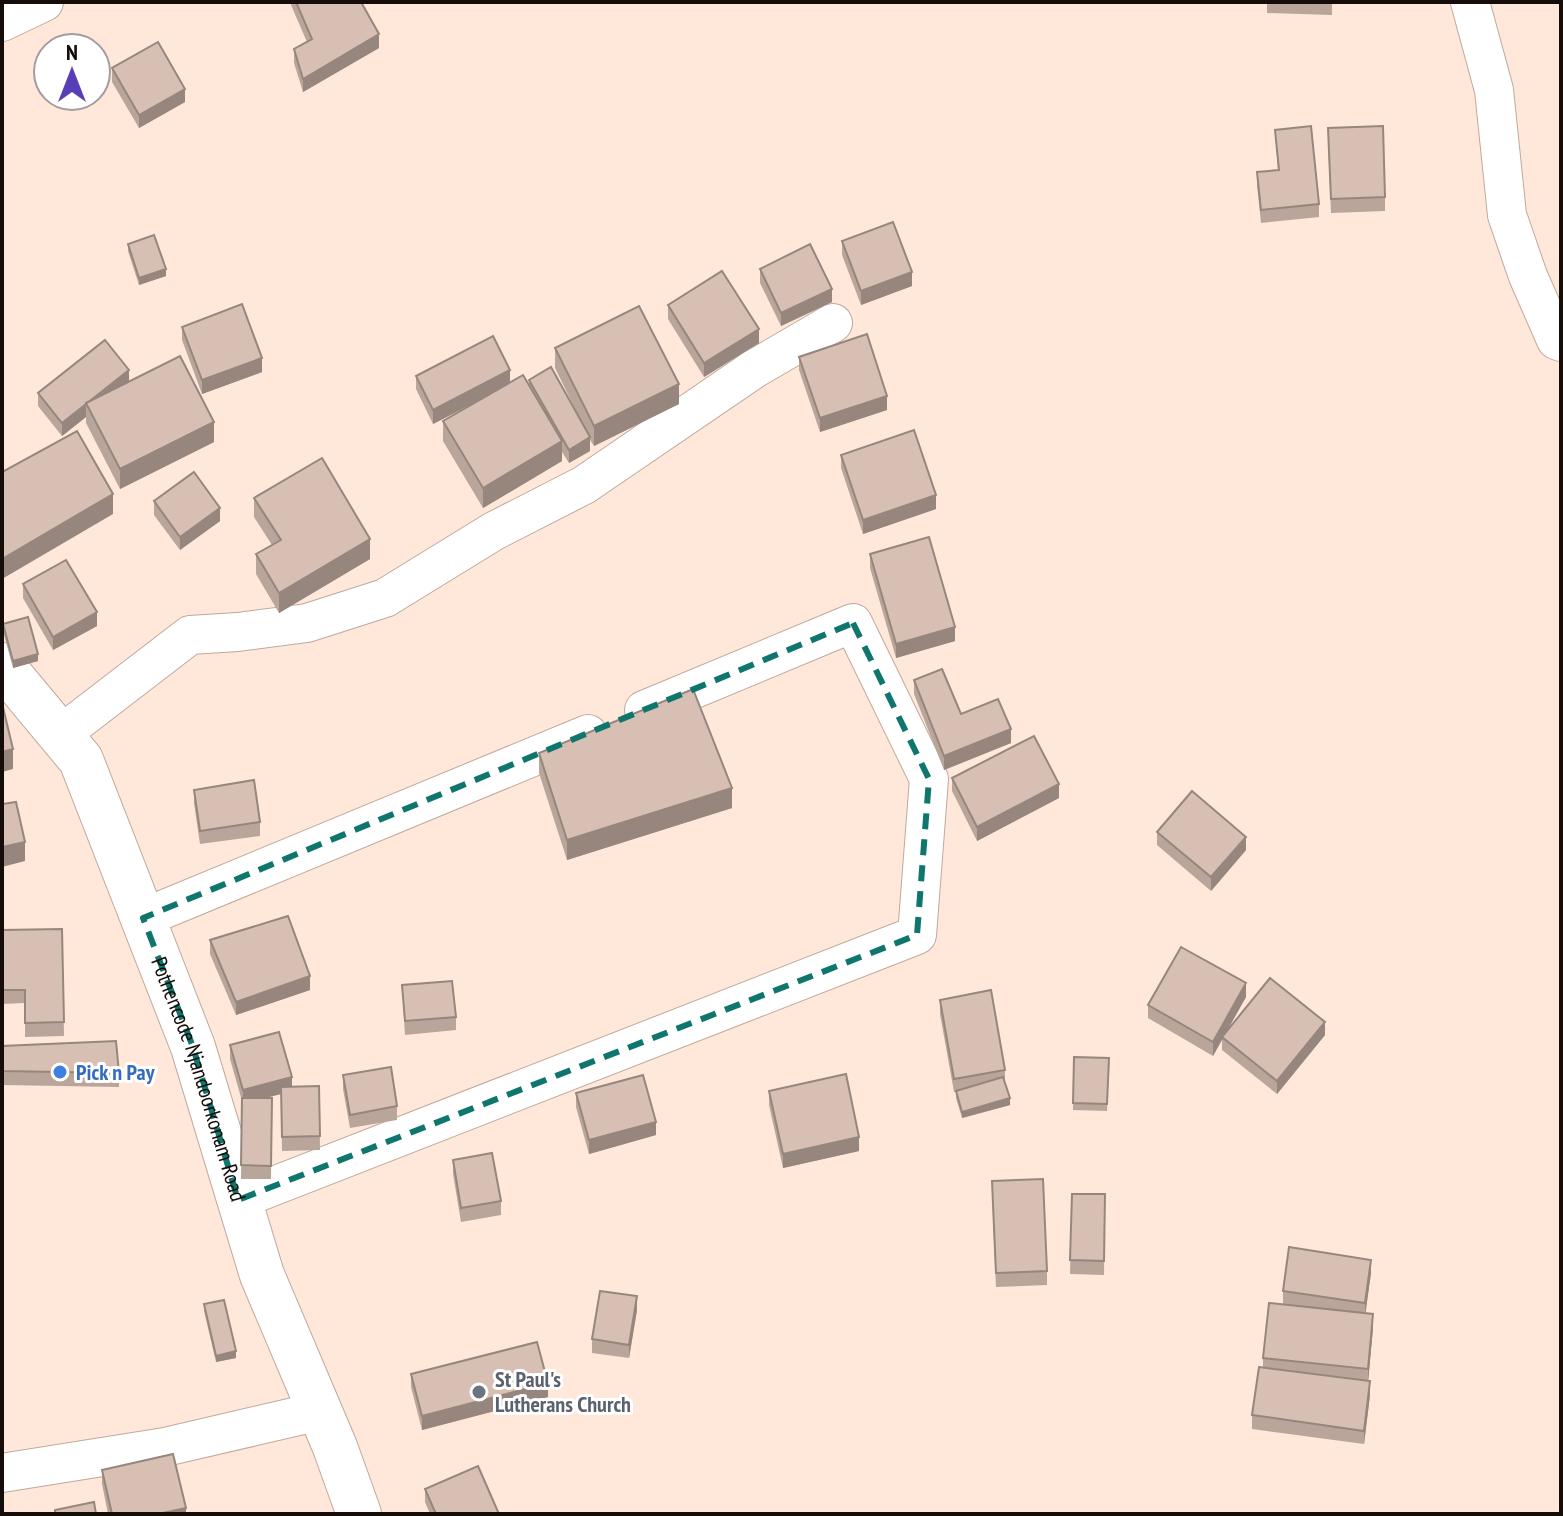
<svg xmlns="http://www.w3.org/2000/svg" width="1563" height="1516" viewBox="0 0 1563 1516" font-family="'PT Sans Narrow',sans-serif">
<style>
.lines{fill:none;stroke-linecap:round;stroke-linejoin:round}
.minor-casing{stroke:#bfa99c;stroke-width:40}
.major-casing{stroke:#bfa99c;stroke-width:46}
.minor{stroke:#fff;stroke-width:38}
.major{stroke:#fff;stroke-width:44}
.wall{fill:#b9a59a}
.shaded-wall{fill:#96867d}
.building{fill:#d7c0b3;stroke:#96867d;stroke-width:2}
.marked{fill:none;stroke:#0f766e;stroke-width:6;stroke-dasharray:16 10;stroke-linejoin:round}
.shop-dot{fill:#3f7fe0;stroke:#fff;stroke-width:3}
.worship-dot{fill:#6b7280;stroke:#fff;stroke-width:3}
.labels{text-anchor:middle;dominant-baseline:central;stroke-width:6;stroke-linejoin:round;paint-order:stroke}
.shop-label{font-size:22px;font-weight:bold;fill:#366cbe;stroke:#fff;text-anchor:start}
.street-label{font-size:22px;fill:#140d09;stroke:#fff}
.worship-label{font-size:22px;font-weight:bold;fill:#5b616d;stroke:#fff;text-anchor:start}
</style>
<rect width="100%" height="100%" fill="#ffe8da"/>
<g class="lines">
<defs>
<g id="minor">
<polyline points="1470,2 1494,90 1507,215 1528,276 1556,340 1561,342"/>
<polyline points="2,22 44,2"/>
<polyline points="60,735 190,635 238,632 307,623 385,598 494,531 584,485 754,369 833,323"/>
<polyline points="143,918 588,734"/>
<polyline points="238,1200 917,935 929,779 853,623 644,710"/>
<polyline points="2,1473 165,1447 320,1411"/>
</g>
<g id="major">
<path id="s1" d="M2,665L81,760L193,1047L262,1275L335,1447L359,1514"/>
</g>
</defs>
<use href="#minor" class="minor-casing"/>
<use href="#major" class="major-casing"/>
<use href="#minor" class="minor"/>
<use href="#major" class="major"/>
</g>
<g class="wall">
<polygon points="291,2 361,2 379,48 303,92 294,63 294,49 307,42 291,5"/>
<polygon points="1267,2 1332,2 1332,15 1267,13"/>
<polygon points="112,68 185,102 139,128 112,82"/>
<polygon points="1275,130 1319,204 1319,217 1261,223 1257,185 1257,172 1278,170"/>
<polygon points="1328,141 1385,197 1385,211 1331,213"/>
<polygon points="842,241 912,286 861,305 842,255"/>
<polygon points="128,244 166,276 139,285 128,251"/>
<polygon points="760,269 832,302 781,326 760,283"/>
<polygon points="668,305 759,343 704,377 668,319"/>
<polygon points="182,327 262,372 202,394 182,340"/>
<polygon points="555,348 679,404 594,446 590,440 590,451 569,463 562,452 562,461 483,508 443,441 443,421 478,401 433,424 416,389 416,376 529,385 529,380 579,417 555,368"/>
<polygon points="799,357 887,410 820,432 799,370"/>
<polygon points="129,382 214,442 120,489 86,423 86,417 62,436 38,406 38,393"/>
<polygon points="841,455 936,509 863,534 841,468"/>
<polygon points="254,498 370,559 279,613 256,574 256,554 272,545 254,517"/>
<polygon points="154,501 220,521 180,550 154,515"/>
<polygon points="870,554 955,641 896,658 870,568"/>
<polygon points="23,584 97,626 53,650 23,598"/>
<polygon points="3,624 38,661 13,668 3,631"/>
<polygon points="914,680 961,714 1011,743 944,770 914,694"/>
<polygon points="539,753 732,808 567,860 539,773"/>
<polygon points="952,778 1059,798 977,841 952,791"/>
<polygon points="194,790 260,822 260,836 200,844 194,803"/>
<polygon points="1157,832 1246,850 1211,891 1157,845"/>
<polygon points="62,929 64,1036 25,1037 25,1003 2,1004 2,930"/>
<polygon points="210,940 310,990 236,1015 210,954"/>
<polygon points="402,985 456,1017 456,1030 405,1035"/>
<polygon points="1246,997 1226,1032 1325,1035 1277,1094 1222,1050 1222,1039 1213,1056 1148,1018 1148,1005"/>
<polygon points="940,1000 1005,1070 1005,1083 1010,1105 962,1118 956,1098 956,1092 954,1092 940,1014"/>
<polygon points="230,1045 292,1086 319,1086 320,1150 282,1151 281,1094 265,1098 272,1098 271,1179 241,1179 242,1101 230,1059"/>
<polygon points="2,1046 119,1073 119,1087 2,1085"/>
<polygon points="1074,1057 1109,1058 1107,1111 1073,1110"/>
<polygon points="343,1075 397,1106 397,1120 350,1128 343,1089"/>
<polygon points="769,1091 859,1151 783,1168 769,1105"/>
<polygon points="576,1093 656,1135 589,1154 576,1107"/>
<polygon points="453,1160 501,1201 501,1215 461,1222 453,1174"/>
<polygon points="1072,1194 1105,1194 1104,1275 1070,1274"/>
<polygon points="992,1195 1047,1271 1047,1285 996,1287"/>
<polygon points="1371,1273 1365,1313 1373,1328 1368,1381 1370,1395 1364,1444 1252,1429 1252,1415 1263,1368 1263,1358 1283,1304 1283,1291"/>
<polygon points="204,1304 236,1358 216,1362 204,1311"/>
<polygon points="637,1310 629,1358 592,1353 592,1339"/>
<polygon points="411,1374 548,1397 422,1430 411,1387"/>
<polygon points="102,1470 186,1514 108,1514 102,1484"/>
<polygon points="425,1489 499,1514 430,1514 425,1502"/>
</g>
<g class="shaded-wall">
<polygon points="379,34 379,48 303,92 303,79"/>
<polygon points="185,89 185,102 139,128 139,115"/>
<polygon points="166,269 166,276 139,285 139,278"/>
<polygon points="912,272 912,286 861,305 861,291"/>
<polygon points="832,289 832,302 781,326 781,313"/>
<polygon points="759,329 759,343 704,377 704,363"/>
<polygon points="262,358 262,372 202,394 202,380"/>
<polygon points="129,370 129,383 86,404"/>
<polygon points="510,370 510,384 433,424 433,410"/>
<polygon points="679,384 679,404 594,446 594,426"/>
<polygon points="887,396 887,410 820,432 820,418"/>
<polygon points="86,404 86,417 62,436 62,423"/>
<polygon points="214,422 214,442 120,489 120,469"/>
<polygon points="590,437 590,451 569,463 569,450"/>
<polygon points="562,441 562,461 483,508 483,488"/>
<polygon points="113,494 113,514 2,579 2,559"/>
<polygon points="936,495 936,509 863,534 863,520"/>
<polygon points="220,508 220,521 180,550 180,537"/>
<polygon points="370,539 370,559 279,613 279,593"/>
<polygon points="97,612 97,626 53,650 53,637"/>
<polygon points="955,627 955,641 896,658 896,644"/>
<polygon points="38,654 38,661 13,668 13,661"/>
<polygon points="1011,729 1011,743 944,770 944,756"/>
<polygon points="13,749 13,769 2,772 2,752"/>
<polygon points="1059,784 1059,798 977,841 977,827"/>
<polygon points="732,788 732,808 567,860 567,840"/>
<polygon points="1246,837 1246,850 1211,891 1211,877"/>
<polygon points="25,842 25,861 2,867 2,847"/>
<polygon points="310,976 310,990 236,1015 236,1002"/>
<polygon points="1246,983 1246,997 1213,1056 1213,1042"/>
<polygon points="1325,1022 1325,1035 1277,1094 1277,1081"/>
<polygon points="292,1077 292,1091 243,1104 243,1090"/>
<polygon points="1010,1098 1010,1105 962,1118 962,1112"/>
<polygon points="656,1122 656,1135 589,1154 589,1140"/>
<polygon points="859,1137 859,1151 783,1168 783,1154"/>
<polygon points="1371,1260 1371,1273 1365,1317 1365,1303"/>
<polygon points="637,1296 637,1310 629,1358 629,1345"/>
<polygon points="1373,1314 1373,1328 1368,1383 1368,1369"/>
<polygon points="236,1351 236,1358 216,1362 216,1356"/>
<polygon points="1370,1381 1370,1395 1364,1444 1364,1431"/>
<polygon points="548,1383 548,1397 422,1430 422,1416"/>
<polygon points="186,1508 186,1514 158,1514"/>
</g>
<g class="building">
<polygon points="296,2 361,2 379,34 303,79 294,49 312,39"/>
<polygon points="158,42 185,89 139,115 112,68"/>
<polygon points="1311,126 1319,204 1261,210 1257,172 1279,170 1275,130"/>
<polygon points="1383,126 1385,197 1331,199 1328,128"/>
<polygon points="893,222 912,272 861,291 842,241"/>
<polygon points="154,235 166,269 139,278 128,244"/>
<polygon points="810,244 832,289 781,313 760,269"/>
<polygon points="722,271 759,329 704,363 668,305"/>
<polygon points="242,304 262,358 202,380 182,327"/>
<polygon points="639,306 679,384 594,426 555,348"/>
<polygon points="867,334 887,396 820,418 799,357"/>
<polygon points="493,336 510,370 433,410 416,376"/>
<polygon points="105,340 129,370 62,423 38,393"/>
<polygon points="180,356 214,422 120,469 86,403"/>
<polygon points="551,367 590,437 569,450 529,380"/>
<polygon points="523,375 562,441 483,488 443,421"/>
<polygon points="914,430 936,495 863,520 841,455"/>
<polygon points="77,431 113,494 2,559 2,472"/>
<polygon points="322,458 370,539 279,593 256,554 281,540 254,498"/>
<polygon points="194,472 220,508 180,537 154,501"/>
<polygon points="929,537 955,627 896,644 870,554"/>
<polygon points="66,560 97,612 53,637 23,584"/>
<polygon points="28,617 38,654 13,661 3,624"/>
<polygon points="942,669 961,714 998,699 1011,729 944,756 914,680"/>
<polygon points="693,689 732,788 567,840 539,753"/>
<polygon points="2,703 13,749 2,752"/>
<polygon points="1034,736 1059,784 977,827 952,778"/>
<polygon points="254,780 260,822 200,831 194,790"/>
<polygon points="1192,791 1246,837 1211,877 1157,832"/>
<polygon points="2,802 3,804 16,802 25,842 2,847"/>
<polygon points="288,916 310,976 236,1002 210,940"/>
<polygon points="62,929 64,1022 25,1023 25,990 2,990 2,930"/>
<polygon points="1181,947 1246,983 1213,1042 1148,1005"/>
<polygon points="1270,978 1325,1022 1277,1081 1222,1037"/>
<polygon points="452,981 456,1017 405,1021 402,985"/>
<polygon points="991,990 1005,1070 954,1079 940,1000"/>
<polygon points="279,1032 292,1077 243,1090 230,1045"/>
<polygon points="116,1041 119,1073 2,1071 2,1046"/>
<polygon points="1074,1057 1109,1058 1107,1104 1073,1103"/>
<polygon points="391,1067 397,1106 350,1115 343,1075"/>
<polygon points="846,1074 859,1137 783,1154 769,1091"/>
<polygon points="643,1075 656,1122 589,1140 576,1093"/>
<polygon points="1003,1077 1010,1098 962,1112 956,1091"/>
<polygon points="319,1086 320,1136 282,1137 281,1087"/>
<polygon points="242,1098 272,1098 271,1166 241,1165"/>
<polygon points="492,1153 501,1201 461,1208 453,1160"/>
<polygon points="1043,1179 1047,1271 996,1273 992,1181"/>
<polygon points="1072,1194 1105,1194 1104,1261 1070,1260"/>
<polygon points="1289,1247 1371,1260 1365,1303 1283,1291"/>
<polygon points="600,1291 637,1296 629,1345 592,1339"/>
<polygon points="224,1300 236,1351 216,1356 204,1304"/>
<polygon points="1269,1303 1373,1314 1368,1369 1263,1358"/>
<polygon points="537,1342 548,1383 422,1416 411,1374"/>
<polygon points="1259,1367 1370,1381 1364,1431 1252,1415"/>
<polygon points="173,1454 186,1508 158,1514 112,1514 102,1470"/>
<polygon points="478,1466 499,1514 436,1514 425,1489"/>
<polygon points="94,1502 96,1514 55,1514 55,1510"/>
</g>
<path class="marked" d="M853,623L929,779L917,935L238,1200L193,1047L143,918Z"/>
<circle class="shop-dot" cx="60" cy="1072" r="8"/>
<circle class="worship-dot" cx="479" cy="1392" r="8"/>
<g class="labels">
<g class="shop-label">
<text x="76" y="1072">Pick n Pay</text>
</g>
<g class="street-label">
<text stroke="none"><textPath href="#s1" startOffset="464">Pothencode Njandoorkonam Road</textPath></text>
</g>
<g class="worship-label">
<text x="495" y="1379">St Paul's<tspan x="495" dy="25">Lutherans Church</tspan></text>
</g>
</g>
<rect width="1563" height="1516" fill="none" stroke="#140d09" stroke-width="8"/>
<g transform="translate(72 72)"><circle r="38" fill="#ffffff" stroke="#a19e9d" stroke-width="2"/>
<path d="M0-6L14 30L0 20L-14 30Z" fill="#593fb7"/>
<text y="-12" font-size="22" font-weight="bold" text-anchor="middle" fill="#140d09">N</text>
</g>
</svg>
